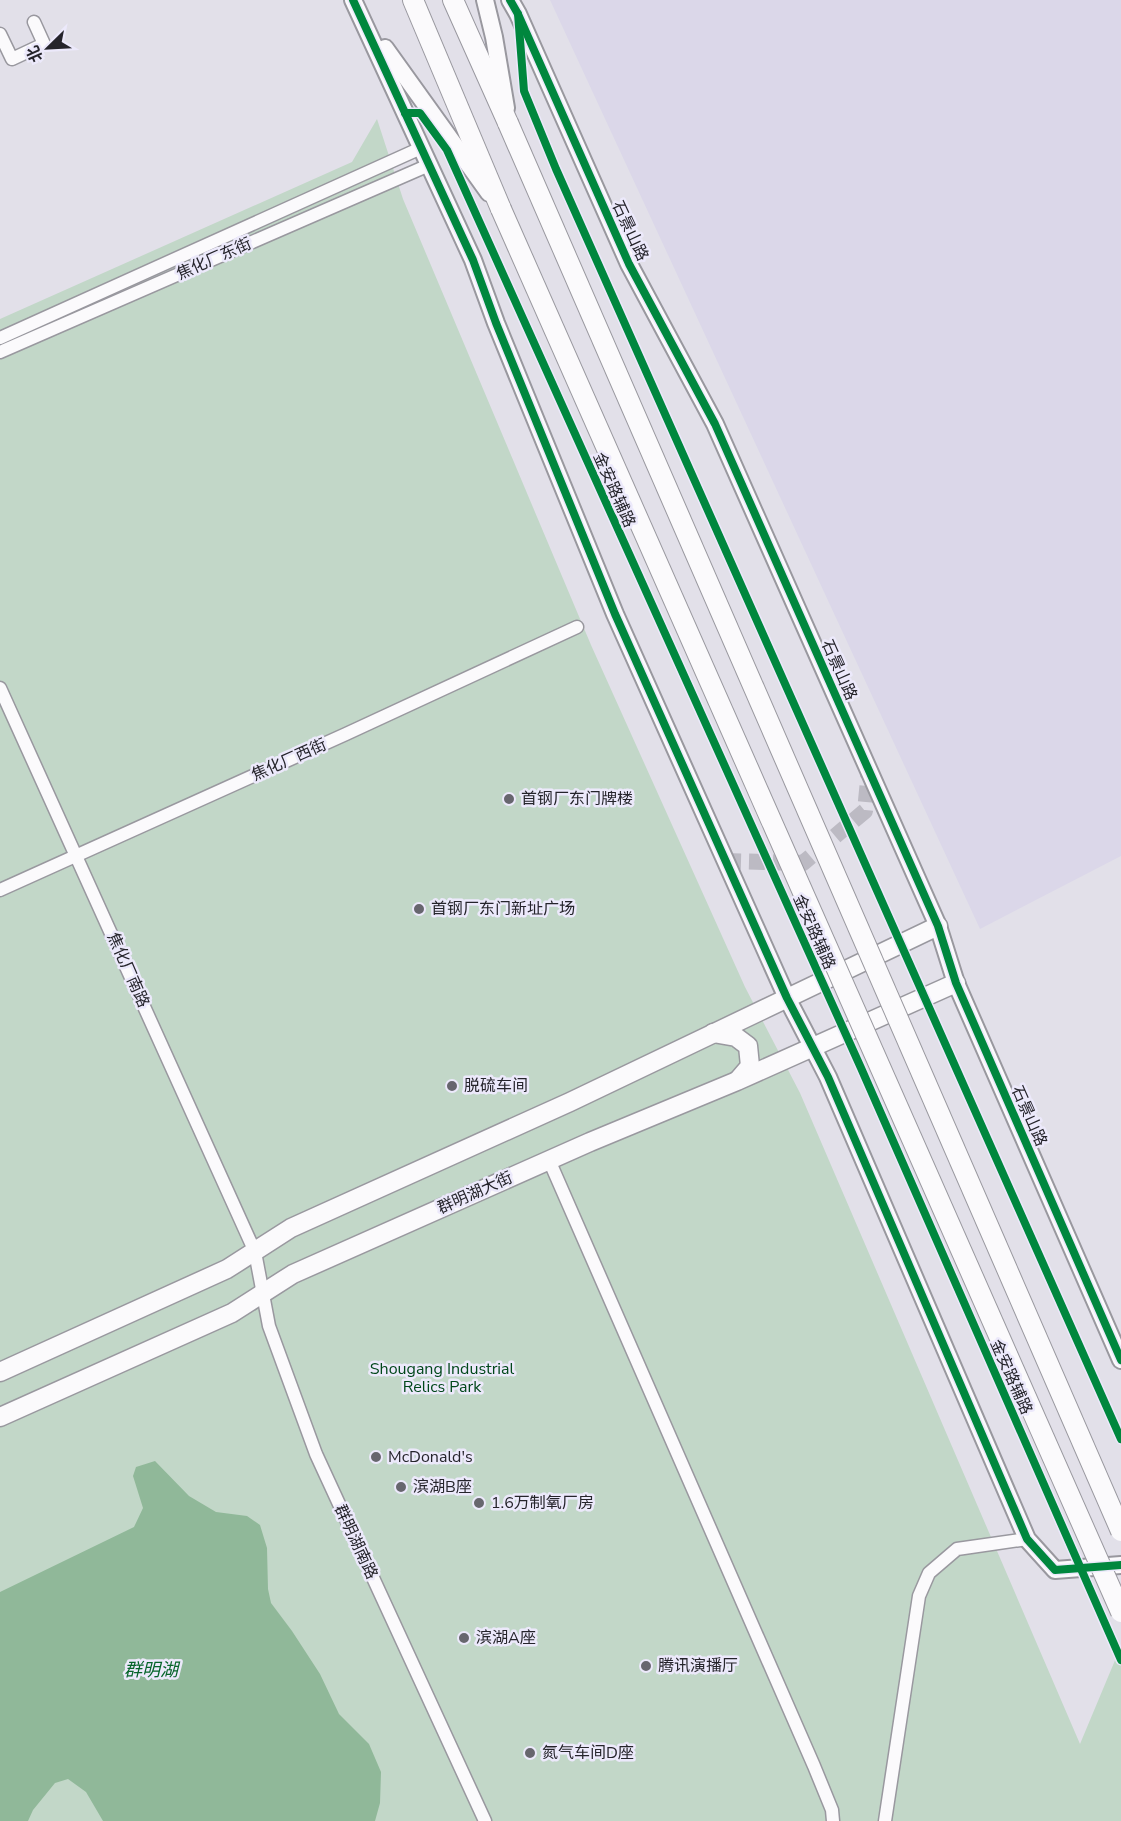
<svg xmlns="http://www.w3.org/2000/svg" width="1121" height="1821" viewBox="0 0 1121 1821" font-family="'Nunito Sans','Noto Sans SC',sans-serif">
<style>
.built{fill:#dbd7e9}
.green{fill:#c2d7c8}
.water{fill:#90b899}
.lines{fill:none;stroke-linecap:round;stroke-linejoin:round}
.tertiary-tunnel{stroke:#bcbac3;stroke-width:16;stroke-dasharray:16 8;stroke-linecap:butt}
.minor-casing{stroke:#99989f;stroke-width:15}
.tertiary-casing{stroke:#99989f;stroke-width:20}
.secondary-casing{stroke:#99989f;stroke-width:21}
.primary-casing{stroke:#99989f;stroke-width:22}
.minor{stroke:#fbfafc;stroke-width:12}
.tertiary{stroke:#fbfafc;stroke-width:16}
.secondary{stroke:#fbfafc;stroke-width:18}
.primary{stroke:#fbfafc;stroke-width:20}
.primary-bridge-casing{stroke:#99989f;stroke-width:22;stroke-linecap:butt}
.primary-bridge{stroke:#fbfafc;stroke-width:20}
.cycleway-casing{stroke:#ece9fb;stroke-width:11}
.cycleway{stroke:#00873e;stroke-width:8}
.poi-dot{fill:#67666e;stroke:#ece9fb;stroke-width:2}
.labels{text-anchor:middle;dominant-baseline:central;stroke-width:5;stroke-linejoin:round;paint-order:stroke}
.street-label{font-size:16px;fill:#25242b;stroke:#ece9fb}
.poi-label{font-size:16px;fill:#25242b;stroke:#ece9fb;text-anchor:start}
.park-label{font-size:16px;fill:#00471a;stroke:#ece9fb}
.water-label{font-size:18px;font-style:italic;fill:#06652a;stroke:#ece9fb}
</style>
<rect width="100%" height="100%" fill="#e2e0e9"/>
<polygon class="built" points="550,0 1121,0 1121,856 980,929"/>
<polygon class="green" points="377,119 403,199 591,645 745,987 800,1093 1080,1744 1121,1646 1121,1821 0,1821 0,319 352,162"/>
<polygon class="water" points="155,1461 189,1496 216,1512 247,1516 260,1525 267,1548 268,1589 271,1603 292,1631 320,1674 339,1714 369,1744 381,1772 380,1803 375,1821 103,1821 86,1792 68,1779 55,1783 33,1810 28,1821 0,1821 0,1592 134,1527 143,1508 133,1476 136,1467"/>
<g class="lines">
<polyline class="tertiary-tunnel" points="725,861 803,863 865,811 869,770"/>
<defs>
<g id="minor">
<polyline points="0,34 12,59 44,44 34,22"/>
<polyline points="0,338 421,148"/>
<polyline points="0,352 429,165"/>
<polyline points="0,688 255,1252 269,1326 316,1454 485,1821"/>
<polyline points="0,890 346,734 577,627"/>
<polyline points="549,1160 814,1766 832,1810 833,1821"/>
<polyline points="885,1821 919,1596 929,1573 957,1549 1027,1539"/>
</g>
<g id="tertiary">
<polyline points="353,0 473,260 496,323 615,614 787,998 828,1077 1027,1539 1055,1570 1121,1565"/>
<polyline points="485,0 494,37 506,108"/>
<polyline points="510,0 518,14 629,264 715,424 938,926 956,983 1121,1360"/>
<polyline points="385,48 489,193"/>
</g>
<g id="secondary">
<polyline points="713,1033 736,1037 748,1046 750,1066 738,1080"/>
<polyline points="0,1372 227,1269 291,1228 570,1102 938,926"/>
<polyline points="0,1417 232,1313 293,1274 590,1142 737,1081 956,983"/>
</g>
<g id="primary">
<polyline points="413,0 501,209"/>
<polyline points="453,0 508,123"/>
</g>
</defs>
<use href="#minor" class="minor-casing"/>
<use href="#tertiary" class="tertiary-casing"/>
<use href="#secondary" class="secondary-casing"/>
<use href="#primary" class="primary-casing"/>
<use href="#minor" class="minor"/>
<use href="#tertiary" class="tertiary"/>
<use href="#secondary" class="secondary"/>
<use href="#primary" class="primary"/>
<defs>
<g id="primary-bridge">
<polyline points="508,123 1121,1531"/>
<polyline points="501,209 1121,1612"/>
</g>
</defs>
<use href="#primary-bridge" class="primary-bridge-casing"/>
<use href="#primary-bridge" class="primary-bridge"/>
<defs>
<g id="cycleway">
<polyline points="353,0 473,260 496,323 615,614 787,998 828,1077 1027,1539 1055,1570 1121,1565"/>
<polyline points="510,0 518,14 629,264 715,424 938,926 956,983 1121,1360"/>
<polyline points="518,14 524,91 556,169 1121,1439"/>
<polyline points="405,113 420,113 447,150 861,1068 1121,1660"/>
</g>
</defs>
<use href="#cycleway" class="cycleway-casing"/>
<use href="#cycleway" class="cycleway"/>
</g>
<g class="poi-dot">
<circle cx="509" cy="799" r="6"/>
<circle cx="419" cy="909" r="6"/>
<circle cx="452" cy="1086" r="6"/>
<circle cx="376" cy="1457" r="6"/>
<circle cx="401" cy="1487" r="6"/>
<circle cx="479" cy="1503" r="6"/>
<circle cx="464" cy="1638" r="6"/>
<circle cx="646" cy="1666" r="6"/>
<circle cx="530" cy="1753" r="6"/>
</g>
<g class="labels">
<g class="street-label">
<text transform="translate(630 231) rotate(65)">石景山路</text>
<text transform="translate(214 259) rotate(-24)">焦化厂东街</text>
<text transform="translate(614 490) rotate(66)">金安路辅路</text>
<text transform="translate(839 670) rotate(66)">石景山路</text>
<text transform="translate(289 760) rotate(-24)">焦化厂西街</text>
<text transform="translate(814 932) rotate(66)">金安路辅路</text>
<text transform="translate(128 970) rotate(66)">焦化厂南路</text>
<text transform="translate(1029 1116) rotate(66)">石景山路</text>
<text transform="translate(475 1193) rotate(-24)">群明湖大街</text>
<text transform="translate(1011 1377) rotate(66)">金安路辅路</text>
<text transform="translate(356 1542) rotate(65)">群明湖南路</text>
</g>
<g class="poi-label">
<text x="521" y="799">首钢厂东门牌楼</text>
<text x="431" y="909">首钢厂东门新址广场</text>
<text x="464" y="1086">脱硫车间</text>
<text x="388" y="1457">McDonald's</text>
<text x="413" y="1487">滨湖B座</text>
<text x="491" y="1503">1.6万制氧厂房</text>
<text x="476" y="1638">滨湖A座</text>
<text x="658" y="1666">腾讯演播厅</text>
<text x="542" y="1753">氮气车间D座</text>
</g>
<g class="park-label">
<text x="442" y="1369">Shougang Industrial<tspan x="442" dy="18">Relics Park</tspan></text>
</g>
<g class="water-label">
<text x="151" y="1670">群明湖</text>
</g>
</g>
<g transform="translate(48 48) rotate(246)" stroke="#ece9fb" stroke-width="4.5" paint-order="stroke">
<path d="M0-4.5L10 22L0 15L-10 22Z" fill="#25242b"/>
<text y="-9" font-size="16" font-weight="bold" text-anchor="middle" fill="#25242b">北</text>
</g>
</svg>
